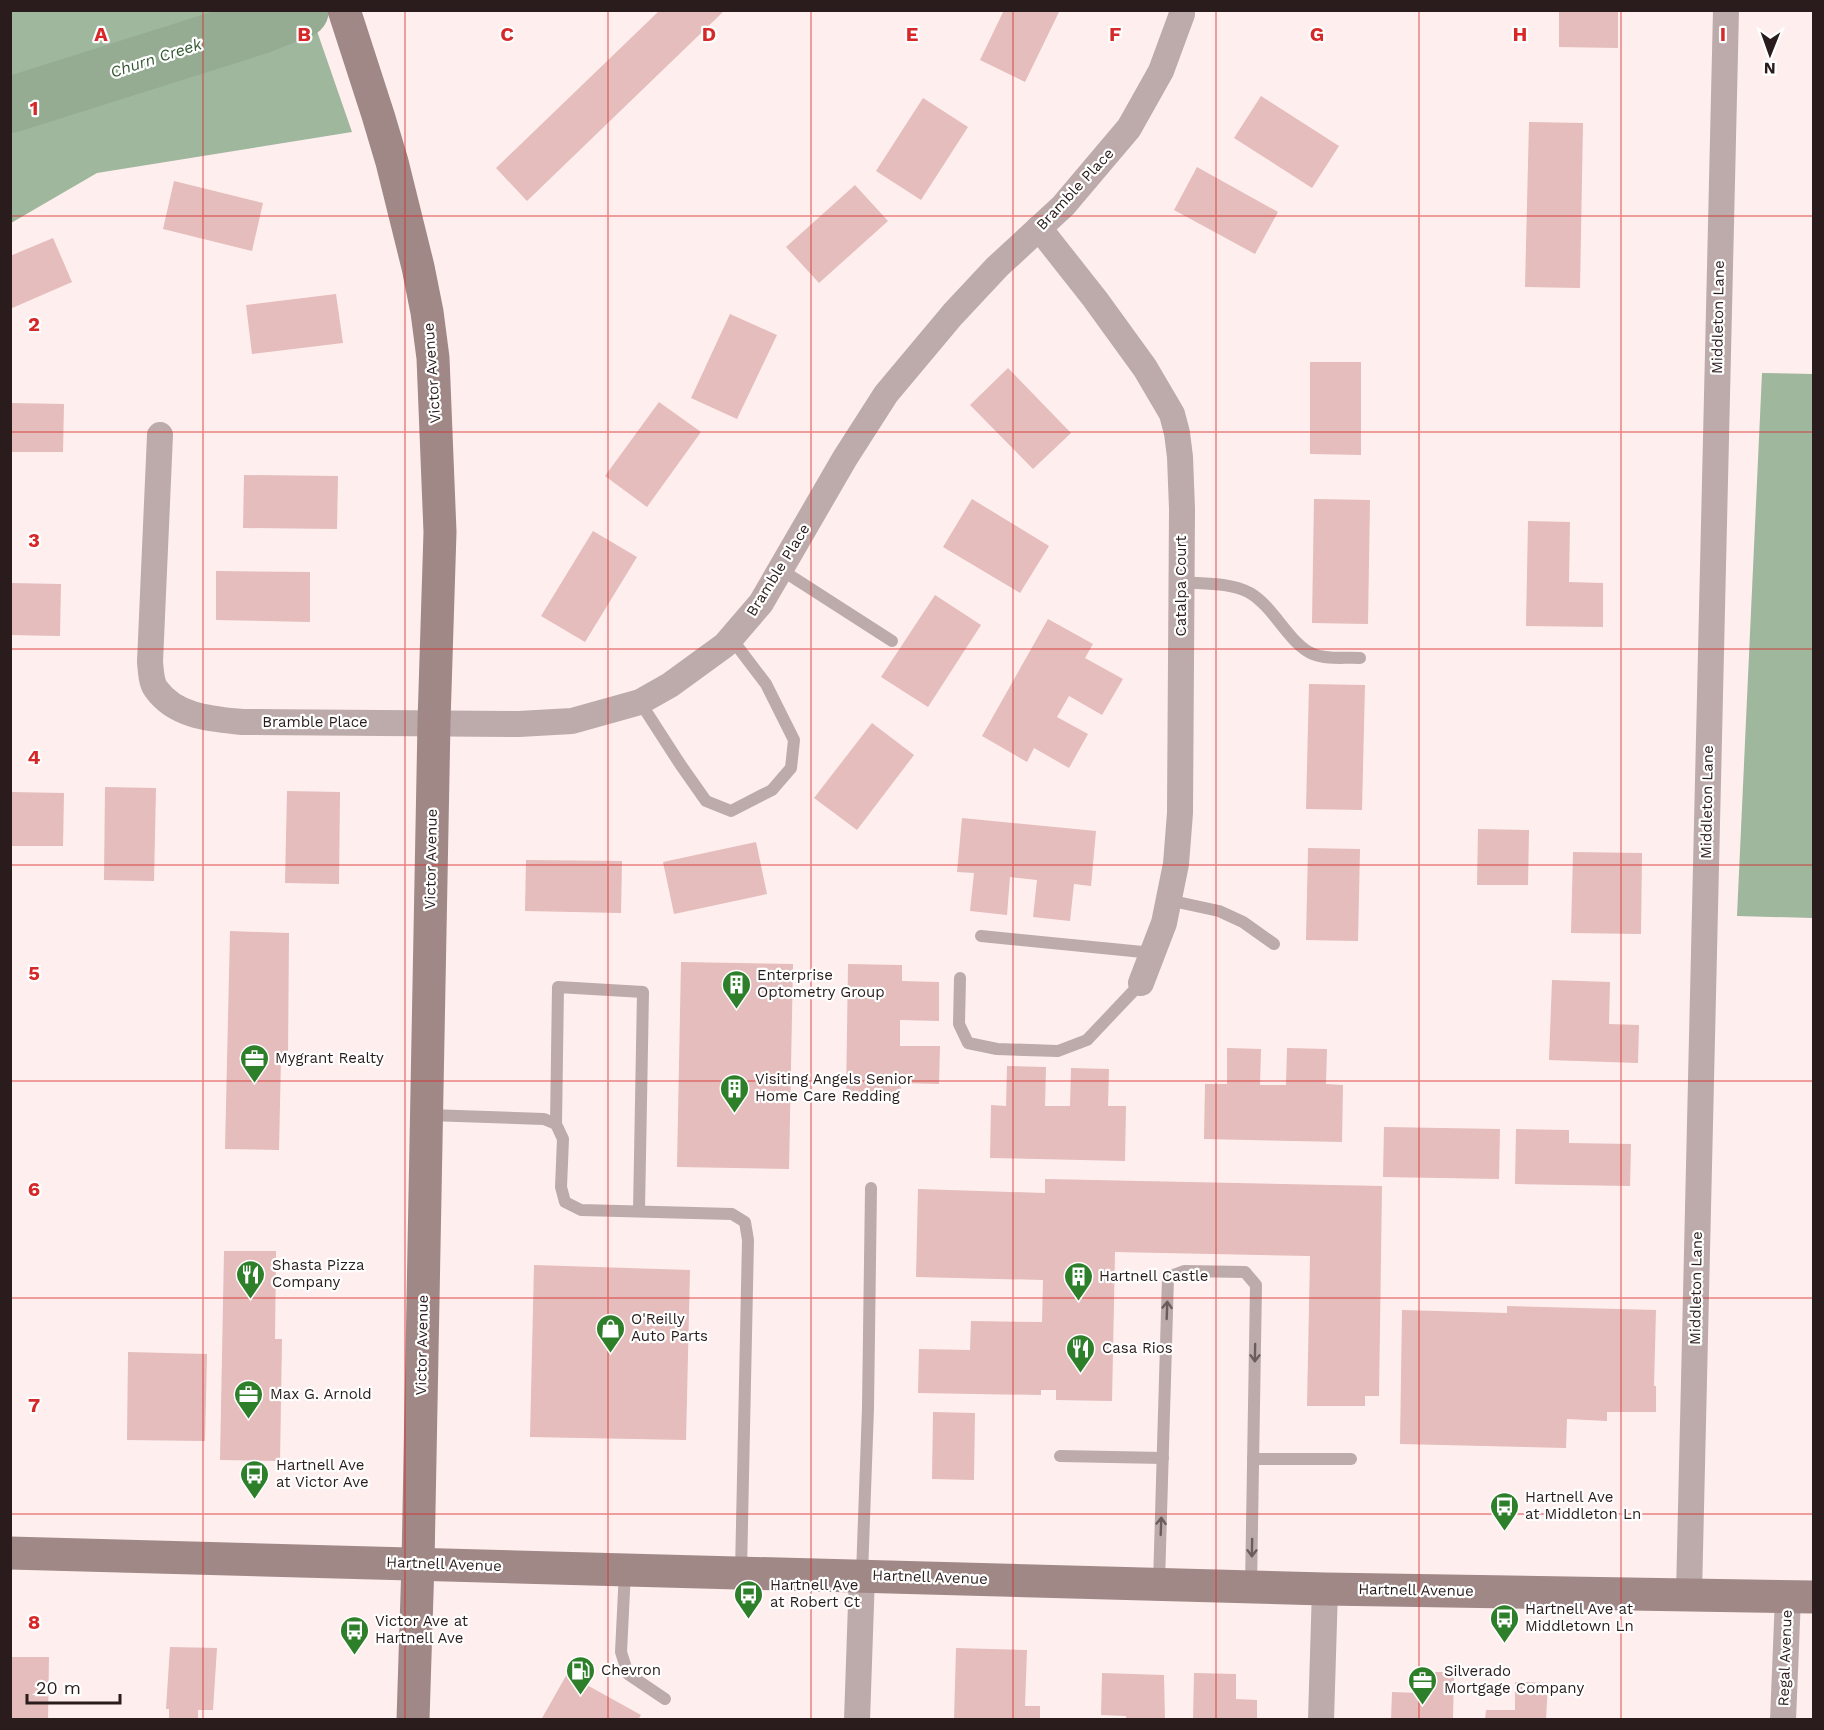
<svg xmlns="http://www.w3.org/2000/svg" width="1824" height="1730" viewBox="0 0 1824 1730" font-family="'Work Sans',sans-serif">
<style>
.forest{fill:#9fb79d}
.lines{fill:none;stroke-linecap:round;stroke-linejoin:round}
.river{stroke:#95ac93;stroke-width:56}
.building{fill:#e4bdbc}
.lane{stroke:#bcabaa;stroke-width:12}
.street{stroke:#bcabaa;stroke-width:26}
.secondary{stroke:#a08887;stroke-width:33}
.oneway{stroke:#6c5c5c}
.grid{fill:none;stroke:#d62828;stroke-width:1.5;stroke-opacity:0.55}
.labels{text-anchor:middle;dominant-baseline:central;stroke-width:4.5;stroke-linejoin:round;paint-order:stroke}
.street-label{font-size:15px;fill:#2a1c1c;stroke:#fff}
.poi-label{font-size:15px;fill:#2a1c1c;stroke:#fff;text-anchor:start}
.water-label{font-size:16px;font-style:italic;fill:#345831;stroke:#fff}
.grid-label{font-size:20px;text-anchor:middle;font-weight:bold;fill:#d62828;stroke:#fff;stroke-width:4.5;stroke-linejoin:round;paint-order:stroke}
</style>
<rect width="100%" height="100%" fill="#fee"/>
<g class="forest">
<polygon points="11,10 310,11 352,132 97,173 11,223"/>
<polygon points="1762,373 1813,374 1813,918 1737,916"/>
</g>
<g class="lines">
<polyline class="river" points="10,105 260,26 301,10"/>
</g>
<g class="building">
<polygon points="660,10 725,10 527,201 496,168"/>
<polygon points="1004,10 1060,10 1025,82 980,60"/>
<polygon points="1559,10 1618,10 1618,48 1559,47"/>
<polygon points="1261,96 1339,146 1312,188 1234,138"/>
<polygon points="923,98 968,127 921,200 876,171"/>
<polygon points="1529,122 1583,123 1580,288 1525,287"/>
<polygon points="1197,167 1278,212 1255,254 1174,210"/>
<polygon points="174,181 263,203 252,251 163,229"/>
<polygon points="855,185 888,221 819,283 786,247"/>
<polygon points="53,238 72,282 10,309 10,256"/>
<polygon points="336,294 343,343 252,354 246,305"/>
<polygon points="730,314 777,335 737,419 691,398"/>
<polygon points="1310,362 1361,362 1361,455 1310,454"/>
<polygon points="1008,368 1071,433 1033,469 970,405"/>
<polygon points="659,402 701,432 647,507 605,476"/>
<polygon points="10,403 64,404 63,452 10,452"/>
<polygon points="244,475 338,476 337,529 243,528"/>
<polygon points="972,499 1049,546 1020,593 943,547"/>
<polygon points="1314,499 1370,500 1368,624 1312,623"/>
<polygon points="1528,521 1570,522 1569,582 1603,583 1603,627 1526,626"/>
<polygon points="593,531 637,557 585,642 541,616"/>
<polygon points="216,571 310,572 310,622 216,620"/>
<polygon points="10,583 61,584 60,636 10,635"/>
<polygon points="935,595 981,625 928,707 881,677"/>
<polygon points="1048,619 1093,644 1085,658 1123,679 1102,715 1069,696 1057,717 1088,734 1069,768 1034,748 1027,762 982,736"/>
<polygon points="1309,684 1365,685 1362,810 1306,809"/>
<polygon points="872,723 914,755 857,830 814,798"/>
<polygon points="105,787 156,788 154,881 104,880"/>
<polygon points="287,791 340,792 339,884 285,883"/>
<polygon points="10,792 64,793 63,846 10,846"/>
<polygon points="962,818 1096,831 1091,886 1074,884 1070,921 1033,917 1037,880 1010,877 1007,915 970,911 974,873 957,872"/>
<polygon points="1478,829 1529,830 1528,885 1477,885"/>
<polygon points="756,842 767,894 674,914 663,862"/>
<polygon points="1308,848 1360,849 1358,941 1306,940"/>
<polygon points="1573,852 1642,853 1641,934 1571,933"/>
<polygon points="526,860 622,861 621,913 525,911"/>
<polygon points="230,931 289,933 288,1057 281,1057 279,1150 225,1149"/>
<polygon points="681,962 793,964 789,1169 677,1167"/>
<polygon points="848,964 902,965 902,981 939,982 939,1021 900,1020 900,1046 940,1046 939,1084 901,1083 900,1100 846,1099"/>
<polygon points="1552,980 1610,982 1609,1024 1639,1025 1638,1063 1549,1060"/>
<polygon points="1227,1048 1261,1049 1260,1085 1286,1085 1287,1048 1327,1049 1326,1084 1343,1085 1342,1142 1204,1139 1205,1084 1227,1084"/>
<polygon points="1007,1066 1046,1067 1045,1106 1070,1106 1071,1068 1109,1069 1108,1106 1126,1106 1125,1161 990,1158 991,1105 1006,1106"/>
<polygon points="1384,1127 1500,1129 1499,1179 1383,1177"/>
<polygon points="1516,1129 1569,1130 1569,1143 1631,1144 1630,1186 1515,1184"/>
<polygon points="1045,1179 1382,1186 1379,1396 1365,1396 1365,1406 1307,1406 1310,1256 1115,1252 1112,1401 1056,1400 1056,1390 1041,1390 1041,1395 918,1393 919,1349 970,1350 971,1321 1042,1322 1043,1280 916,1277 918,1189 1045,1193"/>
<polygon points="224,1251 276,1251 275,1339 282,1339 280,1461 220,1460"/>
<polygon points="534,1265 690,1270 686,1440 530,1437"/>
<polygon points="1507,1306 1656,1310 1654,1386 1656,1386 1656,1412 1607,1412 1607,1421 1567,1419 1566,1448 1400,1444 1402,1310 1507,1313"/>
<polygon points="128,1352 207,1354 205,1441 127,1440"/>
<polygon points="933,1412 975,1413 974,1480 932,1479"/>
<polygon points="170,1647 217,1648 213,1710 198,1710 198,1720 169,1720 169,1709 166,1709"/>
<polygon points="956,1648 1027,1650 1025,1706 1040,1706 1040,1720 954,1720"/>
<polygon points="10,1657 49,1657 48,1720 10,1720"/>
<polygon points="1416,1672 1454,1672 1453,1720 1391,1720 1392,1692 1417,1693"/>
<polygon points="1102,1673 1164,1675 1165,1720 1126,1720 1126,1716 1101,1715"/>
<polygon points="1194,1673 1236,1674 1236,1699 1257,1700 1257,1720 1193,1720"/>
<polygon points="567,1674 641,1715 638,1720 541,1720"/>
<polygon points="1515,1682 1548,1683 1546,1720 1485,1720 1486,1710 1515,1710"/>
</g>
<g class="lines">
<g class="lane">
<polyline points="780,569 892,641"/>
<path d="M1181,582C1203,584 1229,582 1250,593C1274,607 1291,646 1313,654C1327,660 1345,657 1360,658"/>
<polyline points="640,702 680,764 706,801 731,811 772,790 791,768 794,740 766,684 731,638"/>
<polyline points="1168,900 1219,911 1243,922 1274,944"/>
<polyline points="981,936 1153,953"/>
<polyline points="960,978 959,1024 968,1043 997,1049 1058,1051 1087,1040 1141,983"/>
<polyline points="428,1115 544,1119 556,1124 563,1139 561,1187 565,1202 581,1210 732,1214 745,1222 748,1240 741,1572"/>
<polyline points="556,1124 558,987 643,992 639,1211"/>
<polyline points="1060,1456 1163,1458"/>
<polyline points="1253,1459 1351,1459"/>
<polyline points="625,1571 621,1652 628,1674 665,1699"/>
<polyline points="862,1574 868,1408 871,1188"/>
<polyline points="1159,1583 1168,1277 1184,1271 1245,1272 1256,1285 1251,1587"/>
</g>
<g class="street">
<polyline points="1039,228 1095,299 1145,368 1172,414 1177,433 1180,457 1182,509 1180,813 1176,864 1164,923 1141,983"/>
<path d="M160,435L150,662C151,671 151,682 156,689C176,717 212,719 242,722L519,724L572,721L640,702L670,685L725,645L761,603L845,458L886,394L953,314L997,267L1063,206L1129,128L1161,71L1182,14"/>
<polyline points="1689,1594 1726,10"/>
<polyline points="857,1720 862,1575"/>
<polyline points="1321,1720 1325,1589"/>
<polyline points="1783,1720 1788,1597"/>
</g>
<g class="secondary">
<polyline points="344,10 378,115 392,162 418,267 427,312 433,358 440,532 434,722 418,1563 413,1720"/>
<polyline points="10,1553 1325,1589 1814,1597"/>
</g>
</g>
<defs><path id="oneway-shaft" d="M-6 0H5M1.5-3L5.5 0L1.5 3" fill="none" stroke-width="1.6" stroke-linecap="round" stroke-linejoin="round" transform="scale(1.5)"/></defs>
<g class="oneway">
<use href="#oneway-shaft" transform="translate(1167 1310) rotate(-88)"/>
<use href="#oneway-shaft" transform="translate(1255 1353) rotate(91)"/>
<use href="#oneway-shaft" transform="translate(1161 1526) rotate(-88)"/>
<use href="#oneway-shaft" transform="translate(1252 1548) rotate(91)"/>
</g>
<path class="grid" d="M203,10V1720M405,10V1720M608,10V1720M811,10V1720M1013,10V1720M1216,10V1720M1419,10V1720M1621,10V1720M10,216H1814M10,432H1814M10,649H1814M10,865H1814M10,1081H1814M10,1298H1814M10,1514H1814"/>
<defs>
<symbol id="building-pin" viewBox="-11 -11 22 30"><path d="M0 17L-7.5 6A9.5 9.5 0 1 1 7.5 6Z" fill="#2d7f2a" stroke="#fff"/><path d="M-4-6H4V6H1V3H-1V6H-4ZM-2.5-4.3h1.7v1.8h-1.7ZM.8-4.3h1.7v1.8H.8ZM-2.5-1h1.7V.8h-1.7ZM.8-1h1.7V.8H.8Z" fill="#fff"/></symbol>
<symbol id="office-pin" viewBox="-11 -11 22 30"><path d="M0 17L-7.5 6A9.5 9.5 0 1 1 7.5 6Z" fill="#2d7f2a" stroke="#fff"/><path d="M-6-3h4V-5.5h4V-3h4V5H-6ZM-1-4.5V-3h2v-1.5ZM-6 0V1H6V0Z" fill="#fff"/></symbol>
<symbol id="restaurant-pin" viewBox="-11 -11 22 30"><path d="M0 17L-7.5 6A9.5 9.5 0 1 1 7.5 6Z" fill="#2d7f2a" stroke="#fff"/><path d="M-5-6h1v4h1v-4h1v4h1v-4h1v5L-1.5 .5V6h-2V.5L-5-1ZM5-6V6H3V1.5H1.5Q1.5-4 5-6Z" fill="#fff"/></symbol>
<symbol id="shop-pin" viewBox="-11 -11 22 30"><path d="M0 17L-7.5 6A9.5 9.5 0 1 1 7.5 6Z" fill="#2d7f2a" stroke="#fff"/><path d="M-5-2.5h2.3a2.7 3.5 0 0 1 5.4 0H5L5.5 6h-11ZM-1.5-2.5h3a1.5 2.3 0 0 0-3 0Z" fill="#fff"/></symbol>
<symbol id="bus-pin" viewBox="-11 -11 22 30"><path d="M0 17L-7.5 6A9.5 9.5 0 1 1 7.5 6Z" fill="#2d7f2a" stroke="#fff"/><path d="M-5-6H5V4H4V6H2V4H-2V6H-4V4H-5ZM-3.5-4V0h7V-4ZM-3.5 1.2v1.5H-2V1.2ZM2 1.2v1.5H3.5V1.2Z" fill="#fff"/></symbol>
<symbol id="fuel-pin" viewBox="-11 -11 22 30"><path d="M0 17L-7.5 6A9.5 9.5 0 1 1 7.5 6Z" fill="#2d7f2a" stroke="#fff"/><path d="M-5.5-6h7V0h2V4h1.3V-2.5L3-4.5l.8-.8L6-3V5H2.5V1h-1V6h-7ZM-4.2-4.7v3.2H.2V-4.7Z" fill="#fff"/></symbol>
</defs>
<g fill-rule="evenodd">
<use href="#building-pin" x="720" y="968" width="33" height="45"/>
<use href="#office-pin" x="238" y="1042" width="33" height="45"/>
<use href="#building-pin" x="718" y="1072" width="33" height="45"/>
<use href="#restaurant-pin" x="234" y="1258" width="33" height="45"/>
<use href="#building-pin" x="1062" y="1260" width="33" height="45"/>
<use href="#shop-pin" x="594" y="1312" width="33" height="45"/>
<use href="#restaurant-pin" x="1064" y="1332" width="33" height="45"/>
<use href="#office-pin" x="232" y="1378" width="33" height="45"/>
<use href="#bus-pin" x="238" y="1458" width="33" height="45"/>
<use href="#bus-pin" x="1488" y="1490" width="33" height="45"/>
<use href="#bus-pin" x="732" y="1578" width="33" height="45"/>
<use href="#bus-pin" x="1488" y="1602" width="33" height="45"/>
<use href="#bus-pin" x="338" y="1614" width="33" height="45"/>
<use href="#fuel-pin" x="564" y="1654" width="33" height="45"/>
<use href="#office-pin" x="1406" y="1664" width="33" height="45"/>
</g>
<g class="labels">
<g class="street-label">
<text transform="translate(1075 189) rotate(-47)">Bramble Place</text>
<text transform="translate(1718 317) rotate(-89)">Middleton Lane</text>
<text transform="translate(432 373) rotate(-94)">Victor Avenue</text>
<text transform="translate(778 570) rotate(-58)">Bramble Place</text>
<text transform="translate(1181 586) rotate(-90)">Catalpa Court</text>
<text x="315" y="722">Bramble Place</text>
<text transform="translate(1707 802) rotate(-89)">Middleton Lane</text>
<text transform="translate(431 859) rotate(-89)">Victor Avenue</text>
<text transform="translate(1696 1288) rotate(-89)">Middleton Lane</text>
<text transform="translate(422 1345) rotate(-89)">Victor Avenue</text>
<text transform="translate(444 1564) rotate(2)">Hartnell Avenue</text>
<text transform="translate(930 1577) rotate(2)">Hartnell Avenue</text>
<text transform="translate(1416 1590) rotate(1)">Hartnell Avenue</text>
<text transform="translate(1785 1658) rotate(-88)">Regal Avenue</text>
</g>
<g class="poi-label">
<text x="757" y="975">Enterprise<tspan x="757" dy="17">Optometry Group</tspan></text>
<text x="275" y="1058">Mygrant Realty</text>
<text x="755" y="1079">Visiting Angels Senior<tspan x="755" dy="17">Home Care Redding</tspan></text>
<text x="272" y="1265">Shasta Pizza<tspan x="272" dy="17">Company</tspan></text>
<text x="1099" y="1276">Hartnell Castle</text>
<text x="631" y="1319">O'Reilly<tspan x="631" dy="17">Auto Parts</tspan></text>
<text x="1102" y="1348">Casa Rios</text>
<text x="270" y="1394">Max G. Arnold</text>
<text x="276" y="1465">Hartnell Ave<tspan x="276" dy="17">at Victor Ave</tspan></text>
<text x="1525" y="1497">Hartnell Ave<tspan x="1525" dy="17">at Middleton Ln</tspan></text>
<text x="770" y="1585">Hartnell Ave<tspan x="770" dy="17">at Robert Ct</tspan></text>
<text x="1525" y="1609">Hartnell Ave at<tspan x="1525" dy="17">Middletown Ln</tspan></text>
<text x="375" y="1621">Victor Ave at<tspan x="375" dy="17">Hartnell Ave</tspan></text>
<text x="601" y="1670">Chevron</text>
<text x="1444" y="1671">Silverado<tspan x="1444" dy="17">Mortgage Company</tspan></text>
</g>
<g class="water-label">
<text transform="translate(156 58) rotate(-18)">Churn Creek</text>
</g>
</g>
<g class="grid-label">
<text x="101" y="41">A</text>
<text x="304" y="41">B</text>
<text x="507" y="41">C</text>
<text x="709" y="41">D</text>
<text x="912" y="41">E</text>
<text x="1115" y="41">F</text>
<text x="1317" y="41">G</text>
<text x="1520" y="41">H</text>
<text x="1723" y="41">I</text>
<text x="34" y="115">1</text>
<text x="34" y="331">2</text>
<text x="34" y="547">3</text>
<text x="34" y="764">4</text>
<text x="34" y="980">5</text>
<text x="34" y="1196">6</text>
<text x="34" y="1412">7</text>
<text x="34" y="1629">8</text>
</g>
<rect width="1824" height="1730" fill="none" stroke="#2a1c1c" stroke-width="24"/>
<g transform="translate(1770 54) rotate(181)" stroke="#ffffff" stroke-width="4.5" paint-order="stroke">
<path d="M0-4.5L10 22L0 15L-10 22Z" fill="#2a1c1c"/>
<text y="-9" font-size="16" font-weight="bold" text-anchor="middle" fill="#2a1c1c">N</text>
</g>
<path d="M27 1694v9h93v-9" fill="none" stroke="#2a1c1c" stroke-width="3"/>
<text x="36" y="1694" font-size="18" fill="#2a1c1c" stroke="#ffffff" stroke-width="4.5" paint-order="stroke">20 m</text>
</svg>
